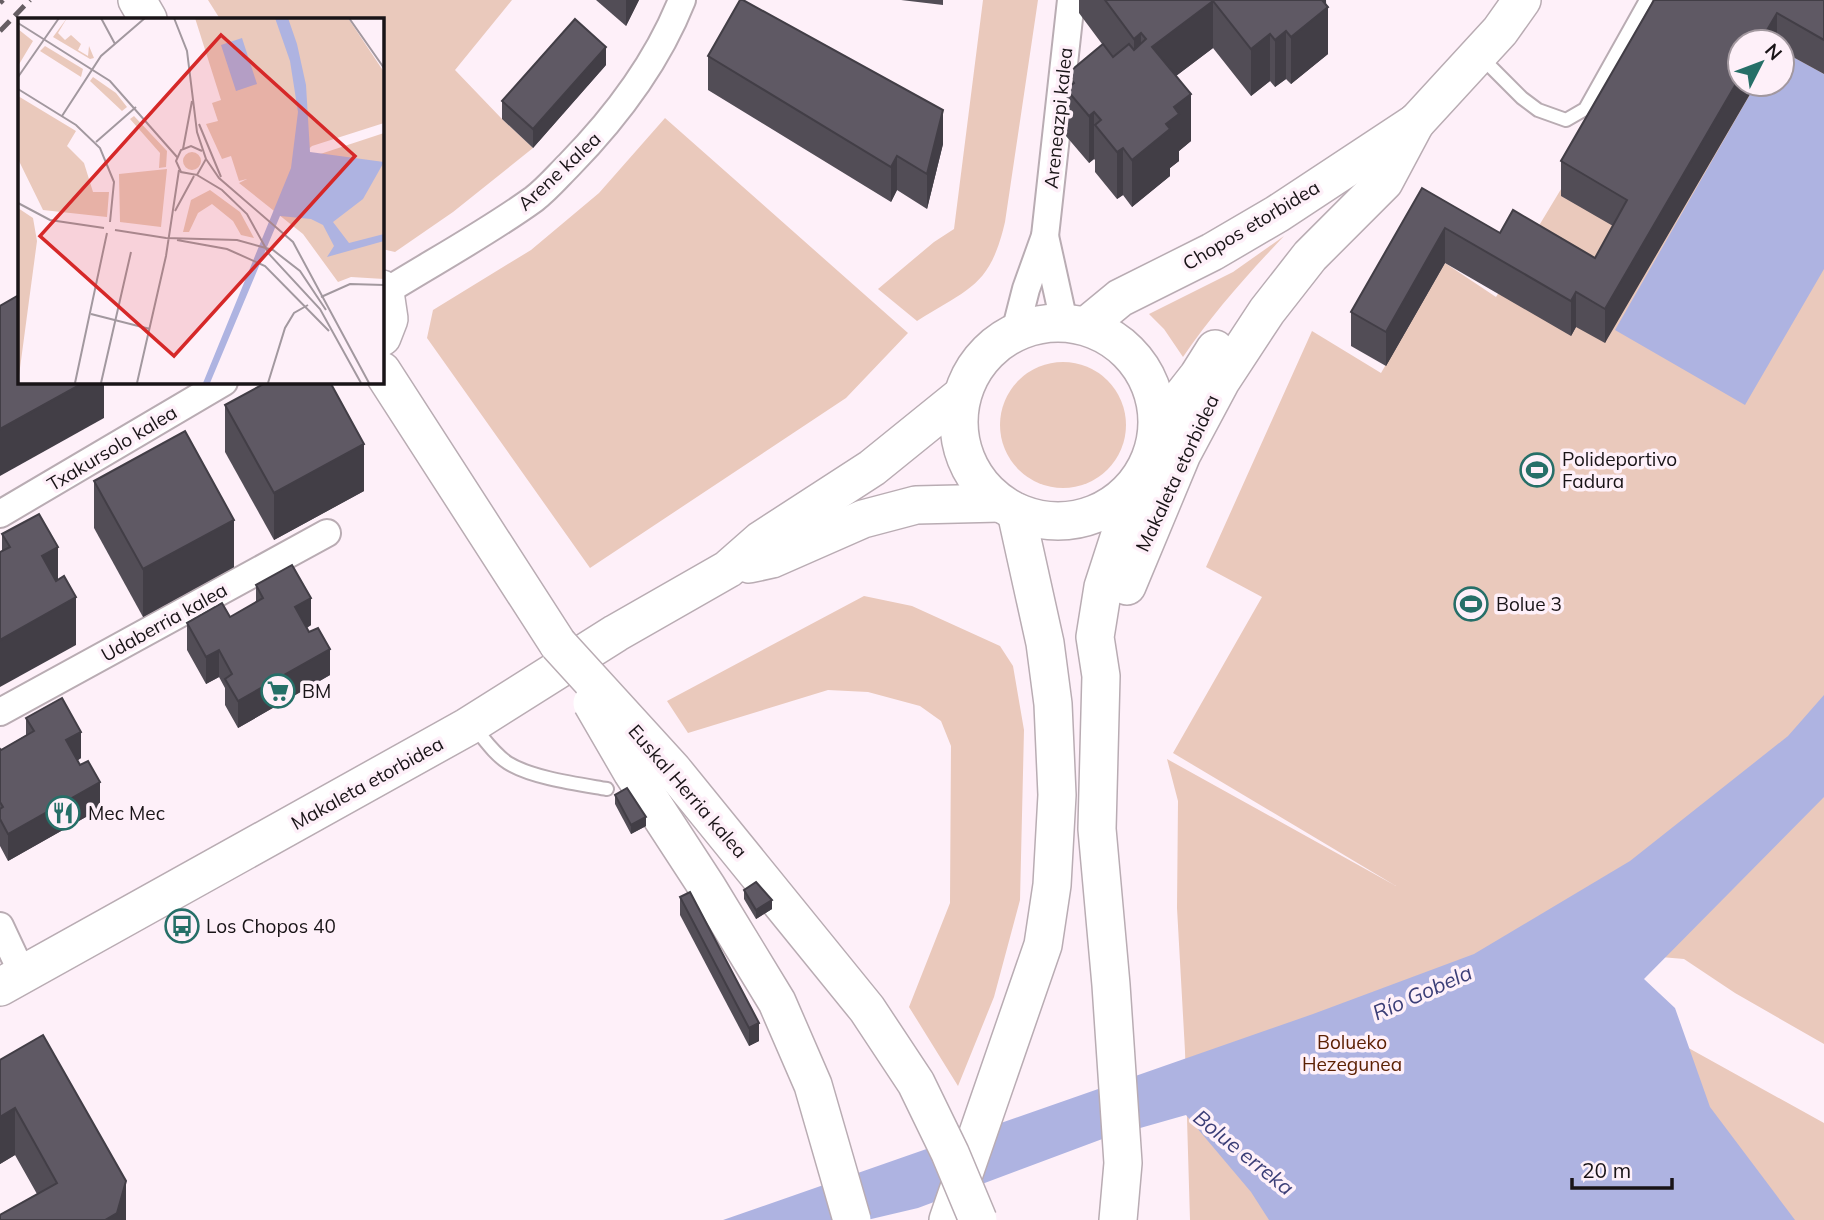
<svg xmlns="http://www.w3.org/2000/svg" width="1824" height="1220" viewBox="0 0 1824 1220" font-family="Mulish,sans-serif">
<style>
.green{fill:#eac9bc;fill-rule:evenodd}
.water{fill:#aeb3e1}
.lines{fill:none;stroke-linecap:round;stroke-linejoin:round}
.lane-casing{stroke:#b9acb3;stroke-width:16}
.street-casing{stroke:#b9acb3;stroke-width:30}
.secondary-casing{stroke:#b9acb3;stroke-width:40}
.lane{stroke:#fff;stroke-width:12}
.street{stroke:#fff;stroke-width:26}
.secondary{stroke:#fff;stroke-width:37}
.rail{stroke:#665e63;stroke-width:5;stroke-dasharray:14 7;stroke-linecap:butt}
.secondary-bridge-casing{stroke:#b9acb3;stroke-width:40;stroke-linecap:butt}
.secondary-bridge{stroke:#fff;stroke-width:37}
.wall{fill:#524d56}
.shaded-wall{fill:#423e46}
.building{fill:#5f5964;stroke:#423e46;stroke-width:2}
.labels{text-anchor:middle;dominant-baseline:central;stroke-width:7;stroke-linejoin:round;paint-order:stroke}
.street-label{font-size:19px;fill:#191417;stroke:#fef0f9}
.poi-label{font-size:19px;fill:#191417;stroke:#fef0f9;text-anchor:start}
.park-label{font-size:19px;fill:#5c2003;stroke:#fef0f9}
.water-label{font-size:21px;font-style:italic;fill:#3b3e77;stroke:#fef0f9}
.inset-road{fill:none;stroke:#a2989f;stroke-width:2}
.view{fill:#d62828;fill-opacity:0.15;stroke:#d62828;stroke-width:3.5}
.inset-edge{fill:none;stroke:#191417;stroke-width:3.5}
</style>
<rect width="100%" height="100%" fill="#fef0f9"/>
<g class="green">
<polygon points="208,0 512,0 455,70 502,119 533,148 453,212 395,252 382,249 382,19 220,19"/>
<path d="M983,0H1038L1005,222C990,287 969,288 917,321L878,289L934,242L954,229Z"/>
<path d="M1675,0H1824V1044L1735,993L1684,959L1499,943L1824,1123V1220H1190L1185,1051L1177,908L1178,801L1167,759L1396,886L1173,753L1262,597L1206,567L1312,331L1381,373L1445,263L1496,297ZM1740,42H1782V84H1740Z"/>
<polygon points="665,118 908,333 846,398 590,568 427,338 433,310 531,250 599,193"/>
<path d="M1284,236C1247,275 1213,313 1183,357L1164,329L1149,314L1233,272Z"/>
<circle cx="1063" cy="425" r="63"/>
<polygon points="864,596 912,606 1000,646 1013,666 1024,730 1020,900 994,997 958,1086 909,1007 950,903 951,746 941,721 920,706 868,692 828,690 688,733 667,701"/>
</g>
<g class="water">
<polygon points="1782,51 1824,74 1824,269 1745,405 1615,330 1756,84 1782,84"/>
<polygon points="1824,695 1824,797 1644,979 1675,1008 1710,1107 1795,1220 1269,1220 1251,1192 1186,1115 1105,1138 918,1208 867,1220 723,1220 1313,1014 1474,954 1630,861 1788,736"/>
</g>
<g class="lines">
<defs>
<g id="lane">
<polyline points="1481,57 1522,98 1538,110 1566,120 1585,109 1646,0"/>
<path d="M474,727C485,740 494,754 508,763C532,778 578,784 607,789"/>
</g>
<g id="street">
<polyline points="1045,236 1064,322"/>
<path d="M385,292C435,261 487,233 534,199C547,189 558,176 569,165C616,117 657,63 682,0"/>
<polyline points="1015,332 1026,289 1045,236 1071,0"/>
<polyline points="0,514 224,382"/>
<polyline points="0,712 327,533"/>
<polyline points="0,926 23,975"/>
</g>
<g id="secondary">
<polyline points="137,0 148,19"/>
<polyline points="1399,141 1500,31 1522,0"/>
<polyline points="382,289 385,292 389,319 382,337"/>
<circle cx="1058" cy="422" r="99"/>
<polyline points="1086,326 1120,298 1212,252 1277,214 1412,125"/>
<polyline points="382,371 558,644"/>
<polyline points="1158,427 1198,376 1215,349"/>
<polyline points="749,564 772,559 863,519 916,505 1000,503"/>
<polyline points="1127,586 1182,454 1221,381 1267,311 1310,256 1384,182 1416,122"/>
<polyline points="0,987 467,727 616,633 728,569 761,540 872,468 961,396"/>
<polyline points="948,1220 1043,945 1052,885 1057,795 1053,704 1045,643 1016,512"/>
<polyline points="1118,1220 1123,1163 1111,985 1097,829 1101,676 1095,637 1103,587 1136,485"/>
</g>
</defs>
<use href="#lane" class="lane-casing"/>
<use href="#street" class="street-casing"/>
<use href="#secondary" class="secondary-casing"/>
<use href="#lane" class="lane"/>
<use href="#street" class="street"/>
<use href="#secondary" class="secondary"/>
<g class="rail">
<polyline points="0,3 3,0"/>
<polyline points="0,31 30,0"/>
</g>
<defs>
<g id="secondary-bridge">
<polyline points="558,644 673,770 867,1009 916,1083 950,1153 978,1220"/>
<polyline points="592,703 632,772 707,887 777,1002 813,1085 852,1220"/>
</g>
</defs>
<use href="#secondary-bridge" class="secondary-bridge-casing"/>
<use href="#secondary-bridge" class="secondary-bridge"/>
</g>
<g class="wall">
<polygon points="596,0 639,0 626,26"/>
<polygon points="901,0 943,0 943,5"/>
<polygon points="1079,0 1326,0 1328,54 1291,84 1286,79 1275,87 1270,81 1251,96 1213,48 1176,76 1191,141 1179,151 1179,161 1170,168 1170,176 1132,207 1123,195 1117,199 1095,172 1095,160 1094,159 1089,163 1066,136 1067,74 1105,48 1079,13"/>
<polygon points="1654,0 1824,0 1824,74 1782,51 1782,42 1740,42 1605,343 1576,327 1571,336 1445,263 1386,366 1351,346 1351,312 1422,188 1500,233 1595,258 1613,226 1561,196 1561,161"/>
<polygon points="708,56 943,144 927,209 897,190 891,202 708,90"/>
<polygon points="606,65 533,148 502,119 502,101"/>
<polygon points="225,405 364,491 274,540 225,452"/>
<polygon points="94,481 234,567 143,617 94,528"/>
<polygon points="2,534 58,579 76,645 2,551"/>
<polygon points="256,585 311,625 307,628 330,675 238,728 225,705 225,688 219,677 206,684 187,650 187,623 230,617 256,602"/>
<polygon points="26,718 81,758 77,761 100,809 8,861 0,846 0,749 1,750 26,735"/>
<polygon points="615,795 646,826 631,834 615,804"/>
<polygon points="744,890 772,909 756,919 744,899"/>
<polygon points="680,897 759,1041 749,1046 680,915"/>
<polygon points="0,1060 126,1220 37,1194 15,1155 0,1164"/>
</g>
<g class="shaded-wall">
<polygon points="626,0 639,0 626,26"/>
<polygon points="1320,0 1326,0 1326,9 1328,7 1328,54 1291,84 1291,37"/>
<polygon points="1213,1 1213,48 1152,94 1152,47"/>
<polygon points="1777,13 1777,42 1760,42"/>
<polygon points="1286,31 1286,79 1275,87 1275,40"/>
<polygon points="1141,33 1141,80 1134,86 1134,39"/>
<polygon points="1270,34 1270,81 1251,96 1251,49"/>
<polygon points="606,47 606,65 533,148 533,129"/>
<polygon points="1740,77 1740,84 1756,84 1605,343 1605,309"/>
<polygon points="1191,94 1191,141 1179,151 1179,161 1170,168 1170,176 1132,207 1132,160 1166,124 1174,107"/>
<polygon points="943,110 943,144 927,209 927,174"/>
<polygon points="1094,112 1094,159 1089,163 1089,116"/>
<polygon points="1123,148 1123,195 1117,199 1117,152"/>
<polygon points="897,156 897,190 891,202 891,167"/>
<polygon points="1445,228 1445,263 1386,366 1386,332"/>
<polygon points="1576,292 1576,327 1571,336 1571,301"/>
<polygon points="85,382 104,382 104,418 0,476 0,429"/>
<polygon points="364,444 364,491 274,540 274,493"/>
<polygon points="234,520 234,567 143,617 143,569"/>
<polygon points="58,547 58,595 42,556"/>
<polygon points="76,597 76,645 0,687 0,640"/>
<polygon points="311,598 311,625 295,634 295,607"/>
<polygon points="330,649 330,675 238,728 238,701"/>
<polygon points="219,650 219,677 206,684 206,657"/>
<polygon points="81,732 81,758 66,767 66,740"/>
<polygon points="100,782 100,809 8,861 8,834"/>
<polygon points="646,817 646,826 631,834 631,825"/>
<polygon points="772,900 772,909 756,919 756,910"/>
<polygon points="759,1023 759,1041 749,1046 749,1028"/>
<polygon points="15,1108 15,1155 0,1164 0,1117"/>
<polygon points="126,1181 126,1220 105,1220"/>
</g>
<g class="building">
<polygon points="740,0 743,0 943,110 927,174 897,156 891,167 708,56"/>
<polygon points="1105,0 1322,0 1328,7 1291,37 1286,31 1275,40 1270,34 1251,49 1213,1 1152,47 1191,94 1174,107 1179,114 1166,124 1170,129 1132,160 1123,148 1117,152 1095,125 1101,120 1094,112 1089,116 1066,89 1074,83 1067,74 1103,44 1113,57 1129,44 1134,50 1146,39 1141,33 1134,39"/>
<polygon points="1654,0 1824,0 1824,40 1777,13 1760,42 1740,42 1740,77 1605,309 1576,292 1571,301 1445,228 1386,332 1351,312 1422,188 1500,233 1513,210 1595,258 1627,200 1561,161"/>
<polygon points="575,19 606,47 533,129 502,101"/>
<polygon points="19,295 19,382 85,382 0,429 0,306"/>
<polygon points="267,382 330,382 364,444 274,493 225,405"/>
<polygon points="185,431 234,520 143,569 94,481"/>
<polygon points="39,514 58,547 42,556 56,581 64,576 76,597 0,640 0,552 10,547 2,534"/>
<polygon points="292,565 311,598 295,607 309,632 318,628 330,649 238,701 225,679 232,674 219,650 206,657 187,623 222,603 230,617 263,598 256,585"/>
<polygon points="62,698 81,732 66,740 80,765 88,761 100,782 8,834 0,819 0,809 3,807 0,802 0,749 1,750 34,731 26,718"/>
<polygon points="627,788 646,817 631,825 615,795"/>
<polygon points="756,882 772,900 756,910 744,890"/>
<polygon points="690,892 759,1023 749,1028 680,897"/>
<polygon points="43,1035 126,1181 117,1213 105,1220 0,1220 0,1215 57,1183 15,1108 0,1117 0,1060"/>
</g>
<defs>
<symbol id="stadium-ring" viewBox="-11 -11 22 22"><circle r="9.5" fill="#fef0f9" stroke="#266f68" stroke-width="1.5"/><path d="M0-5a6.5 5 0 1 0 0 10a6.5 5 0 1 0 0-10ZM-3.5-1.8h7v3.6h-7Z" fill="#266f68"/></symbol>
<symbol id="supermarket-ring" viewBox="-11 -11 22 22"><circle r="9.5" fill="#fef0f9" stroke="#266f68" stroke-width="1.5"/><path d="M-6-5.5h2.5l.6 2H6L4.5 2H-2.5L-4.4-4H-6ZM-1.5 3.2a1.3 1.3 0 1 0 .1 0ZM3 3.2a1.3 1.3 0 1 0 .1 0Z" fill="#266f68"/></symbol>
<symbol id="restaurant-ring" viewBox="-11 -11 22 22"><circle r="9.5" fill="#fef0f9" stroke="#266f68" stroke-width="1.5"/><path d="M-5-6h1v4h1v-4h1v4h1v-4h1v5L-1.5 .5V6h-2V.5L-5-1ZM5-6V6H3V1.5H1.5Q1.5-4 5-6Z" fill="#266f68"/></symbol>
<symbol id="bus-ring" viewBox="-11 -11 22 22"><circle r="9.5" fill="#fef0f9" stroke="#266f68" stroke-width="1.5"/><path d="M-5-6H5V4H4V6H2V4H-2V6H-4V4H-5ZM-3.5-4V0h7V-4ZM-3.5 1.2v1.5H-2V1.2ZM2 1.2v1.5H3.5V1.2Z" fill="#266f68"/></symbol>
</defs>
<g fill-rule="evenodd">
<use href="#stadium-ring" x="1518" y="451" width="38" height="38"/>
<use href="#stadium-ring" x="1452" y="585" width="38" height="38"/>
<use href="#supermarket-ring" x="259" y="672" width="38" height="38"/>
<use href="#restaurant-ring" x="44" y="794" width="38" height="38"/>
<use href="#bus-ring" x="163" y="907" width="38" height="38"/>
</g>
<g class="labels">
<g class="street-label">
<text transform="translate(1058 118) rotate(-84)">Areneazpi kalea</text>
<text transform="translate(559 171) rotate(-43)">Arene kalea</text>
<text transform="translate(1251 225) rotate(-31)">Chopos etorbidea</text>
<text transform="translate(112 448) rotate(-31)">Txakursolo kalea</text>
<text transform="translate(1177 473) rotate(-65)">Makaleta etorbidea</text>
<text transform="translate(164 622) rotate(-29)">Udaberria kalea</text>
<text transform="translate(367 783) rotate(-29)">Makaleta etorbidea</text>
<text transform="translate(688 791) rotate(49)">Euskal Herria kalea</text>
</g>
<g class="poi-label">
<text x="1562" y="459">Polideportivo<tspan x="1562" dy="22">Fadura</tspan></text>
<text x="1496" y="604">Bolue 3</text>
<text x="302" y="691">BM</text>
<text x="88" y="813">Mec Mec</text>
<text x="206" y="926">Los Chopos 40</text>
</g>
<g class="park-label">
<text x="1352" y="1042">Bolueko<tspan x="1352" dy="22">Hezegunea</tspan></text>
</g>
<g class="water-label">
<text transform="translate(1422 992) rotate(-24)">Río Gobela</text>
<text transform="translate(1244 1152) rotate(39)">Bolue erreka</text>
</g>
</g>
<g transform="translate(18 18)">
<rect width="366" height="366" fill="#fef0f9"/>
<path d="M49,0L40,15L47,22L53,17L63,26L60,32L70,38L71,28L76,40L72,41L35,19ZM177,0H330L366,54V105L294,128L275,145L366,115V261L333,259L320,264L285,216L221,165L229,161L221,163L213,138L204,141L188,106L200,103L194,85L203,82ZM0,11L15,23L0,48ZM27,28L65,51L63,59L22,33ZM75,59L98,75L109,89L104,93L72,63ZM0,78L58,113L49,128L66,145L75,174H91L89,199L25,192L0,141ZM116,98L149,133L148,149L141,150L142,135L112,101ZM165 143a9 9 0 1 1 18 0a9 9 0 1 1-18 0ZM149,151L143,209L102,204L101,156ZM192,172L222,194L236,220L223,217L215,203L194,186L180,195L171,214H165L173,182ZM0,190L15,200L19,223L0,365Z" fill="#eac9bc"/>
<path d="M257,0H270L279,26L288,67L292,134L366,144L345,181L315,204L331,225L366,216V223L309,239L316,228L305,207L293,201L262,198L192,365H185L273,150L280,94L272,43ZM224,20L239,66L218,73L203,27Z" fill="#aeb3e1"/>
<path class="inset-road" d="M83,0L97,26M156,0L169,33L179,114L188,141L179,157L163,154L158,143L163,132L173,128L184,133M331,0L366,50M0,5L92,63L159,139M0,59L41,0M0,71L58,107L82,130L96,164L92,204M44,98L83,38L127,0M181,106L203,159M78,124L118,89M165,131L174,83M188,141L201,160L275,224L351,365M179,157L204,172L229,196L251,236L302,291L343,365M0,185L32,202L86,210M157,193L176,158M97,212L148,220L219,222L255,232L282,253L308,292M159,222L209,231L247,248L311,313M303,279L332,266L366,267M73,296L132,311M57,365L89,215M83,365L113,234M119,365L148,238L161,152M250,365L267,310L276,295L290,287"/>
<path class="view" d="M203,17L337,138L156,338L22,218Z"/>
<rect width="366" height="366" class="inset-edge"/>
</g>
<g transform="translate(1761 63) rotate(48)"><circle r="33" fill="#fef0f9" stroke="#a2989f" stroke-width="2"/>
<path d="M0-5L12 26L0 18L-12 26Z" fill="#266f68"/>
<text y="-10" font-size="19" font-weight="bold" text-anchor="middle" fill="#191417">N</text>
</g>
<path d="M1572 1178v10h100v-10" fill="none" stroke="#191417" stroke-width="3.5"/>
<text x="1582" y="1178" font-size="21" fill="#191417" stroke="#fef0f9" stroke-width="5" paint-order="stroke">20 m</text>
</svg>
